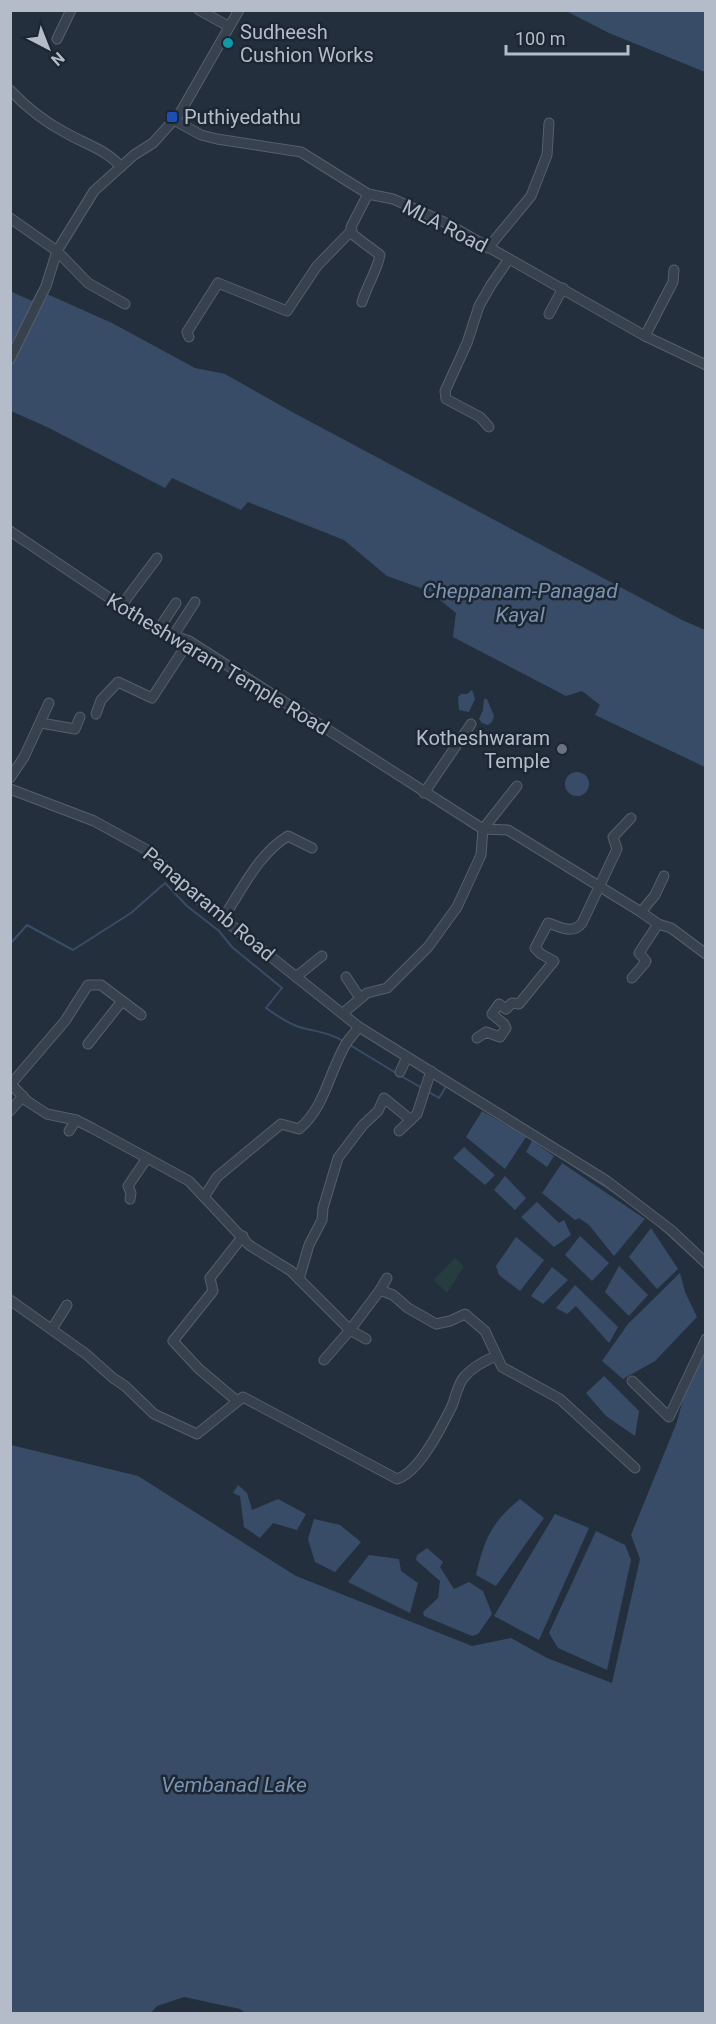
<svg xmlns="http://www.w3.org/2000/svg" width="716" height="2024" viewBox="0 0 716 2024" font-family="Roboto,sans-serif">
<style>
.green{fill:#263c3f}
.water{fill:#394c67}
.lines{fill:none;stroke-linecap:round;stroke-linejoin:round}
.stream{stroke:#394c67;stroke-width:2}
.minor-casing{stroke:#565f6c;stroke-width:11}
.minor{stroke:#38414e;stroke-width:9}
.culture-dot{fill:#0f9aa8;stroke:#1d2633;stroke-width:2}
.transit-dot{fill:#1a4fb4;stroke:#1d2633;stroke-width:2}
.worship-dot{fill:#6b7280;stroke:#1d2633;stroke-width:2}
.labels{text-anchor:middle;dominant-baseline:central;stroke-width:5;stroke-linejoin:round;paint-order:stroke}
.poi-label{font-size:20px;fill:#b4bcc9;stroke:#1d2633;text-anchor:start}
.street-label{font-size:20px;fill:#b4bcc9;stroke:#1d2633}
.water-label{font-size:21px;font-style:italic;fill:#7c92b1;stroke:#1d2633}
</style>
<rect width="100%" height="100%" fill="#242f3e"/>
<polygon class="green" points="455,1258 464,1266 447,1293 434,1280"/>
<g class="water">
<polygon points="566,11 705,11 705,72 609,33"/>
<polygon points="38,290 112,323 195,368 225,374 294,413 682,620 705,630 705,767 595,715 600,705 582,691 566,696 453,637 456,613 429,591 387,576 344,540 248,502 241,510 172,478 165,488 47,427 11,411 10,291 32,301"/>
<polygon points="472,690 475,699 469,712 459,710 458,697 461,694 467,694"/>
<polygon points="484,699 487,699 494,716 492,722 488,725 482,723 479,719 483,710"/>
<circle cx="577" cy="784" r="12"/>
<polygon points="482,1111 526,1137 505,1169 466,1137"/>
<polygon points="532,1141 554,1156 547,1167 526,1152"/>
<polygon points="464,1147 495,1175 485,1185 453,1158"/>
<polygon points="562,1163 645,1219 614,1256 589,1225 579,1218 575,1220 542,1193"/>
<polygon points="505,1176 526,1198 515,1210 494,1190"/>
<polygon points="537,1202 559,1223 564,1220 571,1235 554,1247 521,1217"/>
<polygon points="651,1228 678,1269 657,1289 629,1257"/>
<polygon points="580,1236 609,1263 592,1281 565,1255"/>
<polygon points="516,1237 544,1260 520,1291 499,1275 496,1266"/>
<polygon points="619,1266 648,1295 629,1316 605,1292"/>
<polygon points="552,1267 568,1280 543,1304 531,1296"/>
<polygon points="680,1273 685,1292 697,1317 655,1361 623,1379 602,1361 628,1324"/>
<polygon points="575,1285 618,1327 609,1343 576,1306 567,1314 556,1308"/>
<polygon points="705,1348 705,2013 247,2014 240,2009 184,1997 157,2006 151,2013 11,2014 11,1445 138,1476 296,1576 472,1646 511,1638 547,1658 612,1683 640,1559 631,1535 677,1422 687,1383"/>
<polygon points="604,1376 639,1411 635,1436 606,1416 586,1393"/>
<polygon points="238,1485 247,1493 252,1510 278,1499 306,1514 297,1530 273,1523 260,1538 244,1527 240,1496 233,1493"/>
<path d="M520,1499L544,1518L496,1586L476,1575C484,1539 492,1522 520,1499Z"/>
<polygon points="555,1514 589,1528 539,1640 494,1616"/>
<polygon points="314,1519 340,1525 361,1542 335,1572 315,1562 308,1539"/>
<polygon points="596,1531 625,1545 631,1560 607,1670 558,1648 549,1633"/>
<polygon points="427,1548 443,1562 440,1567 454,1589 469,1582 483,1591 492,1614 478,1634 472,1636 424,1616 423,1612 438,1598 440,1581 416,1560 417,1555"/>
<polygon points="369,1555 399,1559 401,1571 418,1583 410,1613 348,1582"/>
</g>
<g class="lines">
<g class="stream">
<path d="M10,944L27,925L73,950L131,913L165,883L187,906L219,931L232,947L282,988L266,1008C276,1015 287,1023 299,1027C317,1032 328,1032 345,1042"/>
<polyline points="350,1045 396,1073"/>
<polyline points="401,1076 422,1088"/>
<polyline points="427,1091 439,1098 447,1085"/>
<polyline points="574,1166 621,1197"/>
<polyline points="659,1226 706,1269"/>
</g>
<defs>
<g id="minor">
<polyline points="199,10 228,26"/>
<polyline points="57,39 71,10"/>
<path d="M10,90C27,108 45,122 66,133C85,144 107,150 121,167"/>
<polyline points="174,120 201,135 217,139 301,152 368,194 393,199 446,223 645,336 706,365"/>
<polyline points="10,218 57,251 88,283 125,304"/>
<polyline points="488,248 531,196 547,155 549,123"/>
<path d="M362,302C367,285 377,271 380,255L352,234L351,227L368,194"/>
<polyline points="549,314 563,288"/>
<polyline points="645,336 673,282 674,270"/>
<polyline points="189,337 187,332 218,283 287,311 317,266 352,230"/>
<polyline points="10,359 46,286 57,251 94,191 134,155 153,143 180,113 239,10"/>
<polyline points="489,427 480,417 446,399 445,391 467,343 479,306 491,285 509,259"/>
<polyline points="10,531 142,620 158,630 189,641 483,829 508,830 641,912 658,924 671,928 706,954"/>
<polyline points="121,606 157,558"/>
<polyline points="158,630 176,603"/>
<polyline points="173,636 195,602"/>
<polyline points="96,714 101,700 118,682 152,698 189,641"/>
<polyline points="41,723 75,729 80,717"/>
<polyline points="10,778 24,757 49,703"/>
<polyline points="10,789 94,821 147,850 196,897 359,1027 607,1181 671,1230 706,1263"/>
<polyline points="424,793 471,724"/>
<polyline points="641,912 655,895 664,876"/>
<path d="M223,918C242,890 258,854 288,836L312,848"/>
<polyline points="297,976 322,956"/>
<polyline points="346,977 360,998"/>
<polyline points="632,978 645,963 646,961 639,953 658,924"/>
<polyline points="343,1013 367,993 387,988 428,947 457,907 481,855 483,829 517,786"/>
<path d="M359,1027C355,1032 351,1037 347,1042C329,1071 326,1106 299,1129L281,1124L217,1177L204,1197L249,1245L291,1271L350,1330L380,1290L393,1295L408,1308L436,1324L450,1321L465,1314L485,1331L502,1367L560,1399L635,1468"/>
<path d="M477,1038L486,1032L500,1037L506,1028L504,1024L492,1014L499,1004L506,1009L512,1003L519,1004L554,961L541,954L535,948L548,923C561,927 572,935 582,923L617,849L613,837L631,818"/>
<polyline points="88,1044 122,1001"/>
<polyline points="400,1072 407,1057"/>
<polyline points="10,1083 27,1101 47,1114 76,1120 92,1128 189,1181 204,1197"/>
<polyline points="11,1084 65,1021 88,985 101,985 141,1015"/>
<polyline points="10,1111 23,1096"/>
<polyline points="69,1131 76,1120"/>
<polyline points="399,1131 417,1114 431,1071"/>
<polyline points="130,1199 131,1193 128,1186 147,1158"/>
<polyline points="299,1279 309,1245 322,1220 323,1208 338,1158 363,1125 378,1111 384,1098 411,1120"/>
<polyline points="380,1290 387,1278"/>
<path d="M10,1300L86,1354L113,1378L125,1386L154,1414L197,1434L243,1397L397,1479C419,1473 442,1426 452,1406C456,1396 458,1383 465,1376C474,1366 484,1361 496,1356"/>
<polyline points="52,1329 67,1305"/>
<polyline points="324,1360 350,1330 366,1339"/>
<polyline points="632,1381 669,1417 706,1339"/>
<polyline points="237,1401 199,1369 173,1341 213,1291 210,1278 243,1236"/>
</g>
</defs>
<use href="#minor" class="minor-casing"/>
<use href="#minor" class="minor"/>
</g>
<circle class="culture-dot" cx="228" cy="43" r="6"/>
<rect class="transit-dot" x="166" y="111" width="12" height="12" rx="3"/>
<circle class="worship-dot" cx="562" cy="749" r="6"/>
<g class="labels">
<g class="poi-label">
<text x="240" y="32">Sudheesh<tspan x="240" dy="23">Cushion Works</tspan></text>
<text x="184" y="117">Puthiyedathu</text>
<text x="550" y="738" text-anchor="end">Kotheshwaram<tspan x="550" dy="23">Temple</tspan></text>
</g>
<g class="street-label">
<text transform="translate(445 226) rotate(27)">MLA Road</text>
<text transform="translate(218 664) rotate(31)">Kotheshwaram Temple Road</text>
<text transform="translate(209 904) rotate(40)">Panaparamb Road</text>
</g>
<g class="water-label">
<text x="520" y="591">Cheppanam-Panagad<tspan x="520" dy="24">Kayal</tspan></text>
<text x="234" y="1785">Vembanad Lake</text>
</g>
</g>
<rect width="716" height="2024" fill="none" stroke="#b4bcc9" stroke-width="24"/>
<g transform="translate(48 48) rotate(138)" stroke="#1d2633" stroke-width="4.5" paint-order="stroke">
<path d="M0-4.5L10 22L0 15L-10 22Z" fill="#b4bcc9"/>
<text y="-9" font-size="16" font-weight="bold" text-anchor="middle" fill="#b4bcc9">N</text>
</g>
<path d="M506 45v9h122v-9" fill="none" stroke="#b4bcc9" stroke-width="3"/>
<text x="515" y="45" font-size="18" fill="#b4bcc9" stroke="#1d2633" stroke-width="4.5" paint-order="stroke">100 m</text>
</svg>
